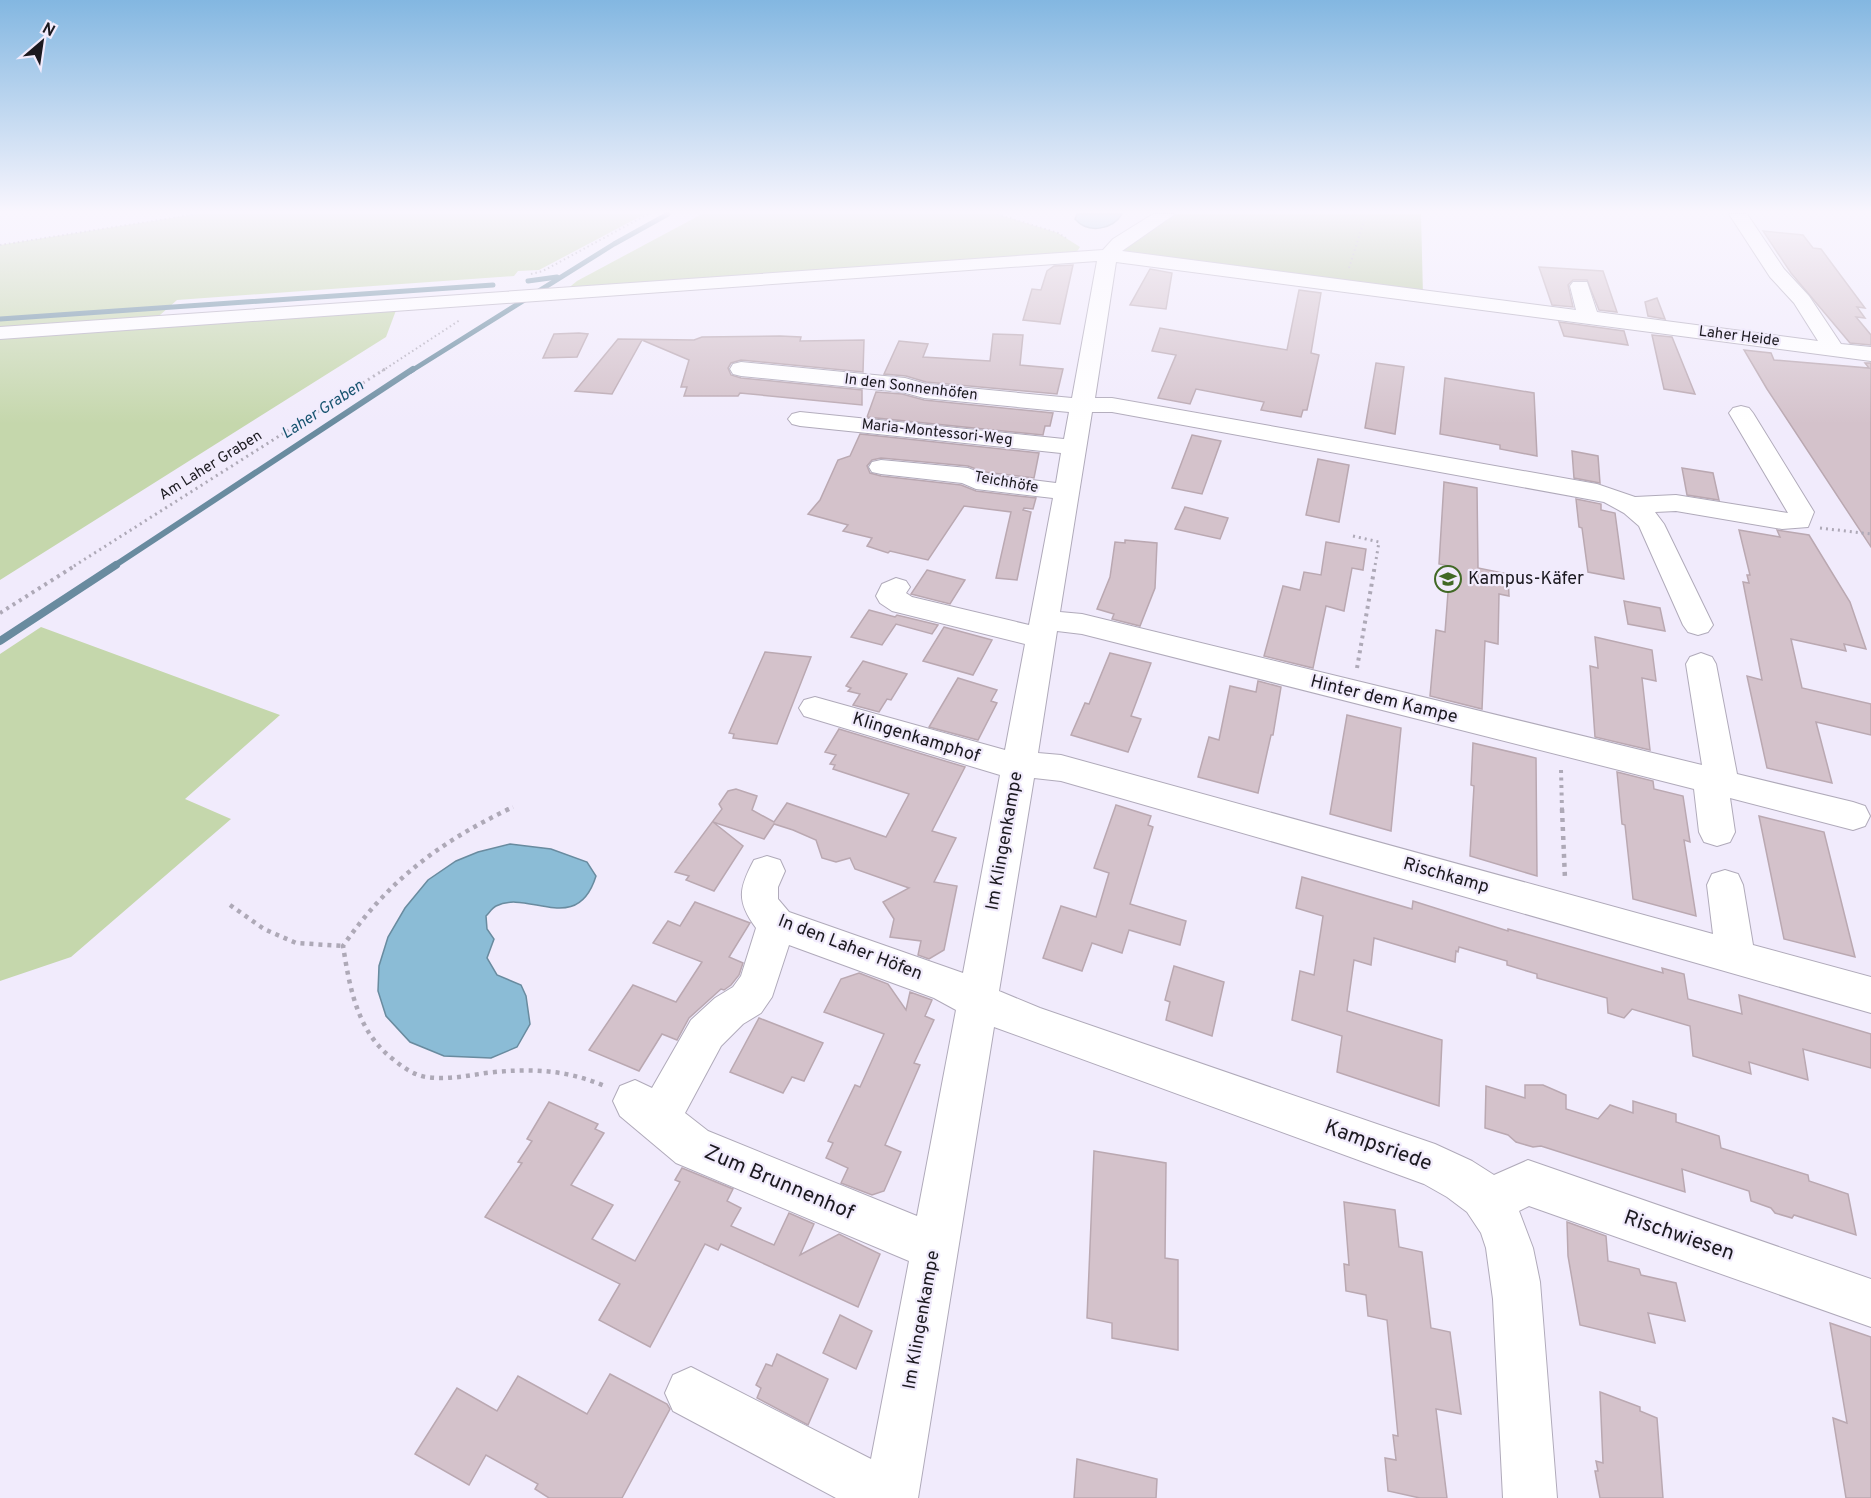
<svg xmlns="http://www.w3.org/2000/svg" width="1871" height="1498" viewBox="0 0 1871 1498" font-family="Overpass,sans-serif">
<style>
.green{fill:#c5d7ac}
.forest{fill:#b6c89c}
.water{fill:#8bbcd6;stroke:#698b9f;stroke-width:1.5}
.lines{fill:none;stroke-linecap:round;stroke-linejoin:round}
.stream-far2{stroke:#698b9f;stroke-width:5}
.stream-far1{stroke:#698b9f;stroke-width:6}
.stream{stroke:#698b9f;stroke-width:8}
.building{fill:#d4c2cb;stroke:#baa8b1;stroke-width:1.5}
.minor-casing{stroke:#b0aaba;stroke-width:2}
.path-far3{stroke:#aea9b7;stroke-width:2;stroke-dasharray:1.5 3;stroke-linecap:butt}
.path-far2{stroke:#aea9b7;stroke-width:3;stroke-dasharray:2 4;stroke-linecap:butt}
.path-far1{stroke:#aea9b7;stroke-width:4;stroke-dasharray:3 4.5;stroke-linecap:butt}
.path{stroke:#aea9b7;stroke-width:4.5;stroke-dasharray:4 5;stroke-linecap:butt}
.minor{fill:#fff;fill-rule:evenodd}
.labels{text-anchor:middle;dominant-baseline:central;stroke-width:4.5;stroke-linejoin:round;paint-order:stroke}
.far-street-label{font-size:15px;fill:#1b191f;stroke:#f1ebfc}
.far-water-label{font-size:16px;font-style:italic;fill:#185470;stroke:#f1ebfc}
.poi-label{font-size:18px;fill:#1b191f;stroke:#f1ebfc;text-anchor:start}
.street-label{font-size:18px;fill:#1b191f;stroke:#f1ebfc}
.near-street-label{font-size:21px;fill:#1b191f;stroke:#f1ebfc}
</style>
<rect width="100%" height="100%" fill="#f1ebfc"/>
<g class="green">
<polygon points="197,214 645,214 539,270 518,271 514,276 177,300 152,322 398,305 386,337 0,580 0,245"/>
<polygon points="702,214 997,214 1058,233 1080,247 1076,253 566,290 577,281"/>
<polygon points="41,627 280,715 185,799 231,819 71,957 0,981 0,654"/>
</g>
<polygon class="forest" points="1173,214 1421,214 1423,296 1108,255"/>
<g class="water">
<path d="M1077,214H1122C1112,230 1088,234 1075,219Z"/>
<path d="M510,844L551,849L587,862L596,876C577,937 528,889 496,906C492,908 489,913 486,916L487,929L494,939L487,958L497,975L521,985L526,996L530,1024L517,1047L491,1058L444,1056L410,1042L386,1016L378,991L379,966L388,937L405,908L428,880L456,861L478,852Z"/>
</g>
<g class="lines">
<g class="stream-far2">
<polyline points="528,281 557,277"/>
<polyline points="0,319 493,285"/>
<polyline points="411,371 614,244 668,214"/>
</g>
<polyline class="stream-far1" points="114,566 413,369"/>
<polyline class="stream" points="0,641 116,565"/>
</g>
<g class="building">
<polygon points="1763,231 1803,235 1813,248 1821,249 1865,308 1857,307 1865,318 1856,317 1871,335 1871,345 1850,343 1791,273"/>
<polygon points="1073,265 1060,324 1023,320 1032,289 1041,290 1047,271 1054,266"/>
<polygon points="1539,267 1603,271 1617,312 1599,310 1587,280 1573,280 1568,285 1573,307 1552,305"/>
<polygon points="1150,269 1172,273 1166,309 1130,305"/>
<polygon points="1299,290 1321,293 1311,353 1319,355 1307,410 1303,410 1301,417 1261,410 1264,402 1196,389 1190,404 1158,398 1176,355 1152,351 1160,328 1287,350"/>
<polygon points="1657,298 1665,319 1648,316 1645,302"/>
<polygon points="1559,322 1624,331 1628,345 1564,336"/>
<polygon points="554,334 579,333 588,334 577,357 543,358"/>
<polygon points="993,334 1023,335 1020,365 1063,369 1057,394 926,382 906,376 884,374 899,341 928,344 923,357 990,361"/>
<polygon points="1652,335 1672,337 1695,394 1664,389"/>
<polygon points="780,336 801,337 800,341 864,340 863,372 741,360 731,363 728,368 731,375 741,378 862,390 862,405 740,393 738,396 684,396 687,387 681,387 689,360 642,340 612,394 575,391 618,339 694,340 702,337"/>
<polygon points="1744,350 1771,353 1774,360 1869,368 1865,363 1871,363 1871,547 1767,389"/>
<polygon points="1376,363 1404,367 1395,434 1365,428"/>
<polygon points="1445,378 1534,393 1537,456 1500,449 1500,445 1440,434"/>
<polygon points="876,392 902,394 924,400 1053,413 1050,426 1045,426 1043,435 867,417"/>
<polygon points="860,434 1039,453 1034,478 984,472 968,466 881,458 872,460 867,466 870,473 881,476 961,485 976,491 1036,498 1033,509 1024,508 1023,510 1031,512 1017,580 996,578 1011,512 964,506 928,560 890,551 888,553 867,546 872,538 843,531 848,525 808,514 820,500 838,460 850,456"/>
<polygon points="1192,435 1221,441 1202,494 1172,488"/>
<polygon points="1572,451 1598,456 1600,483 1574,478"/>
<polygon points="1318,459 1349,465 1339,522 1306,515"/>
<polygon points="1682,468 1713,473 1719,500 1687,495"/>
<polygon points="1444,482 1477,488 1478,568 1508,574 1509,596 1499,594 1498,644 1485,641 1482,709 1430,696 1436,630 1445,632 1450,566 1439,564"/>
<polygon points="1576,499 1601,504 1601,510 1615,513 1624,579 1588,572 1582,528 1579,527"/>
<polygon points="1185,507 1228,518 1220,539 1175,529"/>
<polygon points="1739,530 1780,537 1777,530 1809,535 1850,602 1866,649 1844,644 1846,651 1791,639 1802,688 1871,704 1871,735 1816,722 1832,783 1767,768 1747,676 1762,680 1743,582 1749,583 1747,575 1750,575"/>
<polygon points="1125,540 1157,543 1155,588 1140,626 1112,619 1114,614 1097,609 1110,577 1115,542 1125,543"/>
<polygon points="1326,542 1366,549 1363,570 1352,568 1344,611 1326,606 1313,668 1264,656 1283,586 1300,590 1304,572 1321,575"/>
<polygon points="927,570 965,580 950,604 911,594"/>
<polygon points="1624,601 1660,608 1665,631 1628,624"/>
<polygon points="869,610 895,617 897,615 938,625 932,634 896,624 882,645 851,637"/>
<polygon points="944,627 992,640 973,675 923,661"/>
<polygon points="1595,637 1652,650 1656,681 1642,678 1650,750 1595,737 1590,666 1598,668"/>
<polygon points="765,652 811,657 777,744 733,738 734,734 729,733"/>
<polygon points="1110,653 1151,663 1131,716 1141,719 1128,752 1071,735 1085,703 1089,704"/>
<polygon points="863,661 907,674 891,700 887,699 879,712 853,705 860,694 848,691 851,688 846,686"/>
<polygon points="958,678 997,690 991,701 997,703 978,740 929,727"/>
<polygon points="1258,681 1281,687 1273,735 1271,735 1258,793 1198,777 1209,737 1219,740 1230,686 1256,692"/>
<polygon points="1347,715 1401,728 1391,831 1330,814"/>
<polygon points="839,729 965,767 932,831 956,838 934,882 957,886 944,950 929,959 918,955 921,941 890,937 894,919 883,902 909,888 855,869 850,858 836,862 822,858 816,840 793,830 774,824 764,839 713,822 743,846 714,891 686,880 689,876 675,872 722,809 719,804 728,791 736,789 757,796 752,810 774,822 787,803 886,837 909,794 833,769 835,765 830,764 836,755 825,752"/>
<polygon points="1473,743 1536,758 1537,876 1470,856 1474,786 1471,785"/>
<polygon points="1617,772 1653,781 1654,789 1683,796 1690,842 1684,840 1696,916 1633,899 1625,825 1622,824"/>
<polygon points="1116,805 1151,816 1148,825 1153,827 1130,904 1186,921 1180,945 1129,930 1122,953 1092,943 1082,971 1043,958 1061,906 1096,917 1109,873 1094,868"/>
<polygon points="1759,816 1824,832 1855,957 1784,939"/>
<polygon points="1302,877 1412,909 1413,901 1508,931 1508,929 1663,973 1662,968 1684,974 1688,999 1742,1014 1739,995 1871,1034 1871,1068 1803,1049 1808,1080 1749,1062 1751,1074 1693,1056 1690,1026 1632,1009 1624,1018 1608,1013 1607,998 1537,978 1537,974 1507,965 1507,961 1459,947 1458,952 1456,951 1455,962 1374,938 1371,965 1354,960 1347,1011 1442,1040 1439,1106 1337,1072 1342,1036 1292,1020 1300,971 1314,975 1323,916 1296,908"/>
<polygon points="695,902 750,923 729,957 743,963 739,975 731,985 724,990 721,989 689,1018 677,1040 662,1034 639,1071 589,1050 633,985 676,1002 702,962 653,943 668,921 680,926"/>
<polygon points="1174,966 1224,982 1212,1036 1166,1020 1170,1002 1165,1000"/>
<polygon points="859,973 888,984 906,1010 910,992 932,1000 925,1016 934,1020 914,1063 920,1065 885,1145 901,1152 884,1191 872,1195 841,1183 848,1168 826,1158 833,1143 828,1141 855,1085 860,1087 884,1034 824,1012 841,979"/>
<polygon points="759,1018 823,1043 804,1081 792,1077 783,1093 730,1072"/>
<polygon points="1525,1085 1543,1085 1566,1095 1566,1109 1598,1119 1610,1105 1633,1113 1633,1101 1676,1114 1676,1122 1719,1136 1721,1148 1808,1175 1809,1181 1848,1194 1856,1235 1794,1215 1792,1218 1775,1213 1771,1208 1751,1201 1749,1191 1682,1169 1685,1192 1541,1146 1533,1147 1516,1142 1508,1135 1485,1128 1486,1086 1525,1098"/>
<polygon points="549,1102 598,1124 595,1129 604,1133 571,1185 613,1205 592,1239 635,1261 680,1182 675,1180 682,1168 733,1189 727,1201 741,1208 731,1226 774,1245 789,1213 814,1224 800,1255 839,1234 880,1254 858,1307 721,1244 718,1250 705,1244 650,1347 599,1320 620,1284 485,1217 522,1163 518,1162 532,1141 527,1139"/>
<polygon points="1094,1151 1166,1163 1165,1258 1178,1260 1178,1350 1112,1338 1112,1323 1087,1318"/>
<polygon points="1344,1202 1395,1210 1399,1247 1422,1252 1431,1328 1450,1332 1461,1414 1436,1409 1447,1498 1420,1498 1388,1491 1385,1458 1396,1460 1393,1435 1398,1436 1387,1320 1368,1316 1366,1295 1346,1291 1344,1264 1349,1265"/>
<polygon points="1567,1222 1606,1236 1608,1261 1639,1269 1641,1275 1676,1283 1685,1321 1648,1313 1655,1343 1580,1325 1568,1256"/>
<polygon points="840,1315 872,1331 856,1369 823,1353"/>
<polygon points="1830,1323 1871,1337 1871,1498 1846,1498 1833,1418 1847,1423"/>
<polygon points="777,1354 828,1379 808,1425 757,1398 761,1388 756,1385 766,1364 772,1366"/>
<polygon points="610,1374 667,1404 670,1409 622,1498 549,1498 535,1489 538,1484 486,1455 469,1485 415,1454 457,1388 497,1411 518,1376 587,1414"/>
<polygon points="1600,1392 1640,1407 1640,1411 1657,1418 1663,1498 1600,1498 1595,1471 1598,1471 1596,1461 1603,1463"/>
<polygon points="1077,1459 1157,1479 1156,1498 1074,1498"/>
</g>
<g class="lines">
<defs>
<path id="minor" d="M1153,214H1175L1122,251L1576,310L1570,286L1573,282H1587L1597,312L1818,341L1794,303L1770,277L1729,214H1747L1784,269L1809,296L1841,344L1871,347V361L1116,262L1095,398H1112L1597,484L1635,497L1676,495L1788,513L1729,413L1733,408L1741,406L1749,408L1753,413L1814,512L1808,527L1782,529L1676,511L1655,512L1664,524L1713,625L1708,632L1698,635L1688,632L1683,625L1639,526L1624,513L1604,502L1112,412H1092L1060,612L1082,614L1702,765L1686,664L1690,657L1701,653L1712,657L1716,664L1737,774L1853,802L1865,806L1870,816L1865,826L1853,830L1730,798L1735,832L1730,842L1717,846L1704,842L1699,832L1694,789L1082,634L1057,631L1038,753L1061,755L1713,934L1707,885L1712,874L1725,870L1738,874L1743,885L1753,945L1871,977V1013L1061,781L1034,778L999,991L1040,1008L1435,1144L1472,1161L1494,1175L1528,1160L1871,1279V1327L1529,1206L1519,1211L1533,1248L1540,1282L1557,1498H1503L1493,1299L1486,1248L1481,1233L1467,1212L1447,1197L1424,1184L994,1027L918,1498H836L673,1411L665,1393L673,1375L691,1367L871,1459L909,1261L676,1163L620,1116L613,1101L620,1086L635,1080L652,1088L691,1020L715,998L733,987L741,976L756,928C736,901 739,888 754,860L767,856L780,860L785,871L778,887V899L789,912L963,973L1000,775L804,716L799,708L804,700L815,697L1005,750L1025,644L892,611L880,603L876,596L882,584L896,578L906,581L910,587L906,593L912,597L1029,625L1053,498L976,489L962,483L881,474L872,472L869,467L872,462L881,460L968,468L983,474L1056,483L1061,453L800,426L792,424L788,419L792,414L800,412L1064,439L1069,412L924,398L902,392L741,376L733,374L730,369L733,364L741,362L905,378L926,384L1072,398L1097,261L0,339V327L1103,250L1113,239ZM789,945L934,998L956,1010L917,1216L708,1131L685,1113L721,1046L743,1024L761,1013L772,997Z"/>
</defs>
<use href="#minor" class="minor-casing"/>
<g class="path-far3">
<polyline points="997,214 1058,233 1066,238"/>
<polyline points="0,245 197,214"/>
<polyline points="1349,268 1366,214"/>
<polyline points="531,274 543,271 648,214"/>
<polyline points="382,371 460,320"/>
</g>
<g class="path-far2">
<polyline points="1820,528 1871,534"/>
<polyline points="1353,536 1379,542 1375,566"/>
<polyline points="74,566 385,369"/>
</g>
<g class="path-far1">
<polyline points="0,613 76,565"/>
<polyline points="1357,668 1375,565"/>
<polyline points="1561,770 1562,810"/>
<polyline points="506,810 513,807"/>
</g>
<g class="path">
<path d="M509,809C438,843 388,881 343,946C350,989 357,1032 394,1060C404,1068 414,1075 426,1077C446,1080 466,1076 486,1073C529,1068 566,1069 607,1087"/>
<polyline points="1562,809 1565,879"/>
<polyline points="230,905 264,929 296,943 343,946"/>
</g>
<use href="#minor" class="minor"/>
</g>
<linearGradient id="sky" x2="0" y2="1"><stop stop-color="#83b7e1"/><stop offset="0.5" stop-color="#f9f6fe"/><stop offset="1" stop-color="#f9f6fe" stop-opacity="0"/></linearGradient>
<rect width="1871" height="424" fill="url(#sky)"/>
<defs>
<symbol id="school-ring" viewBox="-11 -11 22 22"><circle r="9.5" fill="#f1ebfc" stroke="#416925" stroke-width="1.5"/><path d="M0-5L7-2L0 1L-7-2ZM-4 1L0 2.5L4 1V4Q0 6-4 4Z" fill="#416925"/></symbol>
</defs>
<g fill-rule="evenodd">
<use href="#school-ring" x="1433" y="564" width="30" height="30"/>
</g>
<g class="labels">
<g class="far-street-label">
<text transform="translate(1739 337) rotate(7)">Laher Heide</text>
<text transform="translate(911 388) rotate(7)">In den Sonnenhöfen</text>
<text transform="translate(937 433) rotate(6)">Maria-Montessori-Weg</text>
<text transform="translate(211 466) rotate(-32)">Am Laher Graben</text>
<text transform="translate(1006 483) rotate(10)">Teichhöfe</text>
</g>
<g class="far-water-label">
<text transform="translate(323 410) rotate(-33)">Laher Graben</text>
</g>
<g class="poi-label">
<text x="1468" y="579">Kampus-Käfer</text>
</g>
<g class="street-label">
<text transform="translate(1384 700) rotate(14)">Hinter dem Kampe</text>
<text transform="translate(916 738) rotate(17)">Klingenkamphof</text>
<text transform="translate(1005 841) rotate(-80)">Im Klingenkampe</text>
<text transform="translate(1446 876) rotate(16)">Rischkamp</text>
<text transform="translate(850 948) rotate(21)">In den Laher Höfen</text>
<text transform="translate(922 1320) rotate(-80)">Im Klingenkampe</text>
</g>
<g class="near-street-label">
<text transform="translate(1378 1146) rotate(20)">Kampsriede</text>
<text transform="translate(779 1183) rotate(23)">Zum Brunnenhof</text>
<text transform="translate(1679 1236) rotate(19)">Rischwiesen</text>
</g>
</g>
<g transform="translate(42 42) rotate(29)" stroke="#f1ebfc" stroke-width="4.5" paint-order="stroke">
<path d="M0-4.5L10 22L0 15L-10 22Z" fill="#1b191f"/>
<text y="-9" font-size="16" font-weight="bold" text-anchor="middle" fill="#1b191f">N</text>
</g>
</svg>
